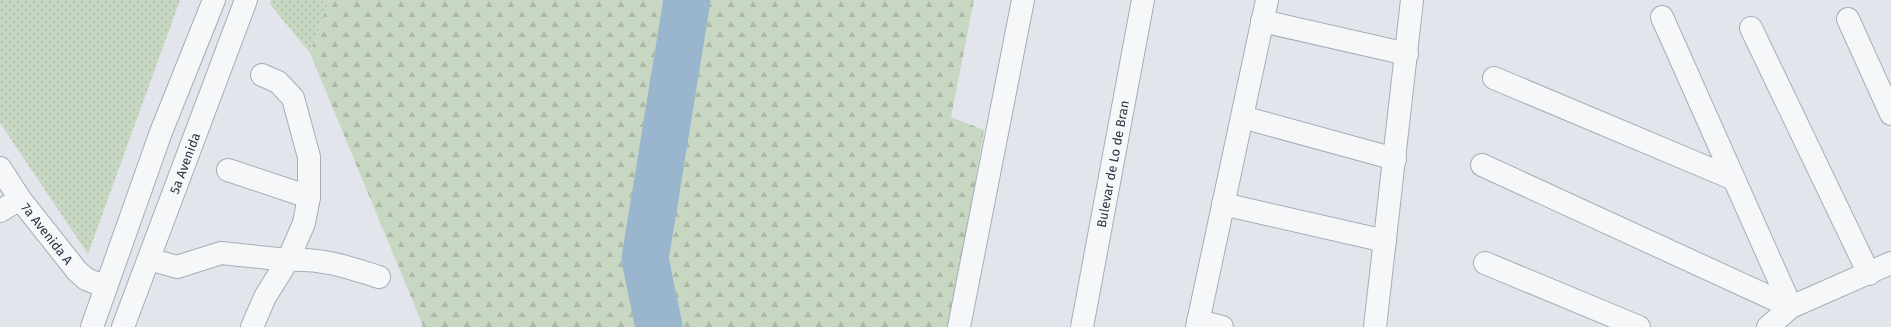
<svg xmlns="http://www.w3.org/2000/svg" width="1891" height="327" viewBox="0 0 1891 327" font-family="'Fira Sans',sans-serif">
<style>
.grass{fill:url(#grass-dots)}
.forest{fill:url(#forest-firs)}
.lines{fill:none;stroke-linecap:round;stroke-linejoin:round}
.river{stroke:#9ab6cf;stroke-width:47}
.minor-casing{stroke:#a6adb7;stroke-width:24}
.minor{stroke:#f5f7f9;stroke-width:22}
.labels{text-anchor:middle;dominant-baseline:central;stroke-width:4;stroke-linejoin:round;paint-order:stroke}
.street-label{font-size:13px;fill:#283446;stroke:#f2f5f9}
</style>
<defs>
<pattern id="grass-dots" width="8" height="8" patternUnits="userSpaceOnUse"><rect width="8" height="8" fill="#c8d7c2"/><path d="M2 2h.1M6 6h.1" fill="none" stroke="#acb9a8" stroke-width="1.8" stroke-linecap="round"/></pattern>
<pattern id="forest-firs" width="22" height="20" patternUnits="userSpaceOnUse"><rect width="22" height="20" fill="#c8d7c2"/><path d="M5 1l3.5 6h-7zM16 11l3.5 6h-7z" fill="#acb9a8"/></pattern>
</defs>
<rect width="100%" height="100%" fill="#e2e6ec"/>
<g class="grass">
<polygon points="0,0 180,0 88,254 0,123"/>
<polygon points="271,0 329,0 310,53 270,4"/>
</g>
<polygon class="forest" points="329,0 974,0 951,117 984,130 951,327 421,327 423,326 310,53"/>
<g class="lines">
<polyline class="river" points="659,327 645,259 687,0"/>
<defs>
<g id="minor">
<polyline points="1662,17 1791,307"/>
<polyline points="1848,19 1891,114"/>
<polyline points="1262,21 1407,54"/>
<polyline points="1751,28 1869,274"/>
<polyline points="1494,78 1734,179"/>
<polyline points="1242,117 1395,159"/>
<polyline points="1482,165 1791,307"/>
<path id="s1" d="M0,168L20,199L77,271L86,279L106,287"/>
<polyline points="228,170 309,197"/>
<polyline points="1223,204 1385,241"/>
<polyline points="0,211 20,199"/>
<polyline points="149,259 177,267 221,253 288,260 304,223 309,197 309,157 293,98 278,82 262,75"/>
<polyline points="1485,263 1639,327"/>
<polyline points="1198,321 1222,327"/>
<polyline points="92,327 161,132 214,0"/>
<path id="s2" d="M123,327L246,0"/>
<path d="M252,327L265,297L288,260C322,258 347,267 379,277"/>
<polyline points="959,327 1023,0"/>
<path id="s3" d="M1082,327L1143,0"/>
<polyline points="1197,327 1267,0"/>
<polyline points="1375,327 1412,0"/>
<polyline points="1768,327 1791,307 1891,263"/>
</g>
</defs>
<use href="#minor" class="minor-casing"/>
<use href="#minor" class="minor"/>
</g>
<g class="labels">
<g class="street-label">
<text stroke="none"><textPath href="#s2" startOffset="175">5a Avenida</textPath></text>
<text stroke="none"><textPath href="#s3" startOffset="166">Bulevar de Lo de Bran</textPath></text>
<text stroke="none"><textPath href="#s1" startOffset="81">7a Avenida A</textPath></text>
</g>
</g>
</svg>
